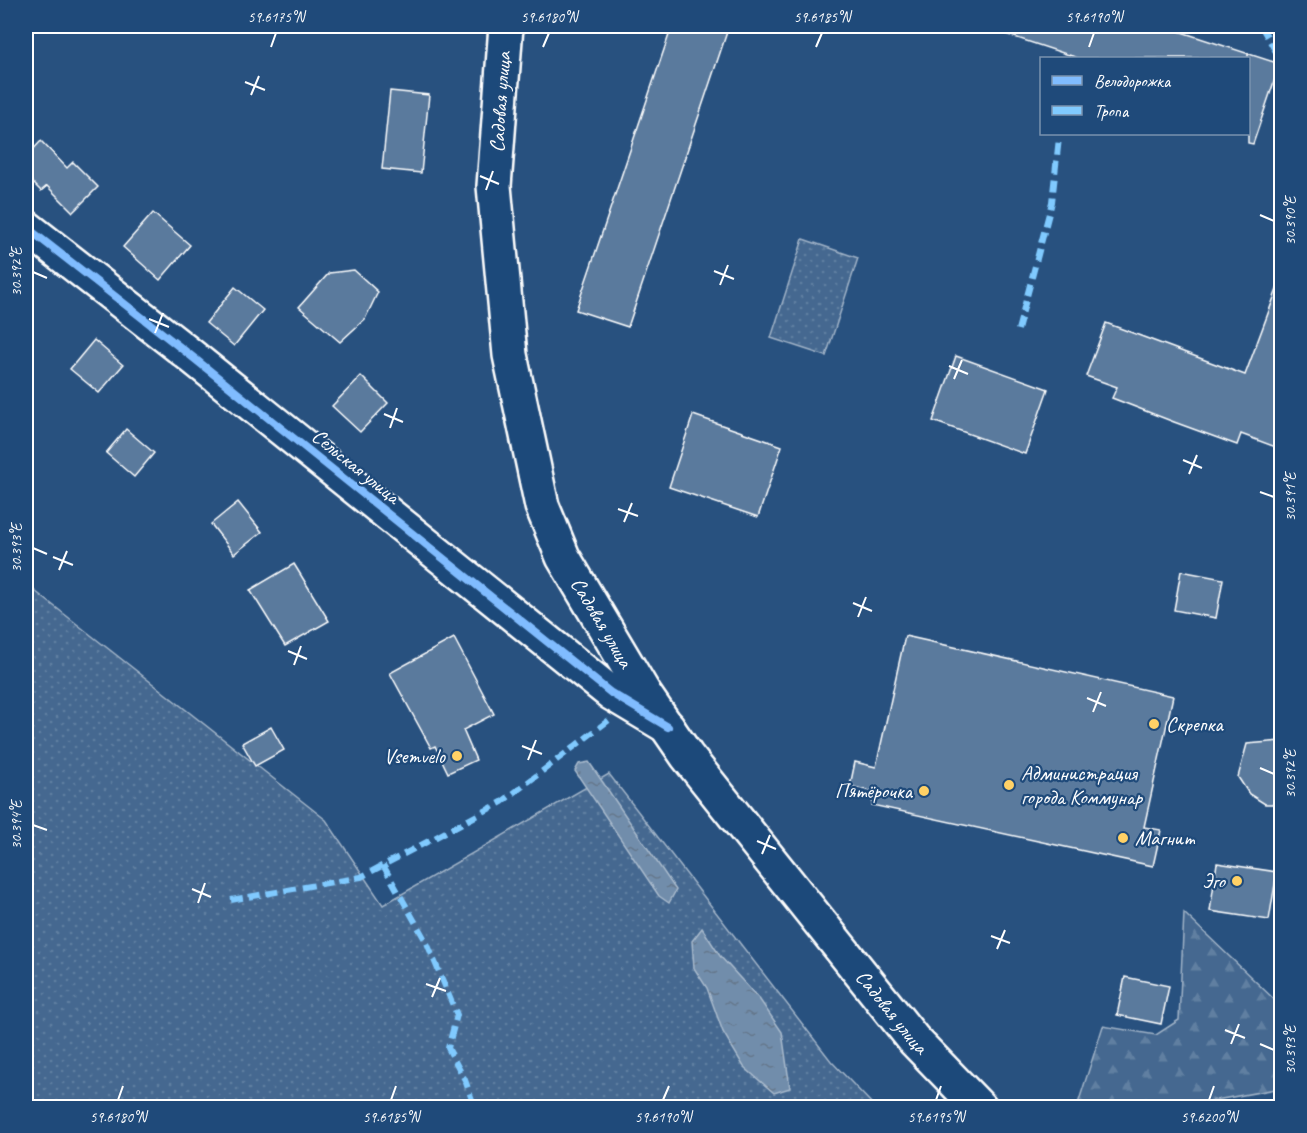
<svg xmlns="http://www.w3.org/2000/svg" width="1307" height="1133" viewBox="0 0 1307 1133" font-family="Caveat,sans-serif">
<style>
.forest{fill:url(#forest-firs);stroke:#a2b4c8;stroke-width:1.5}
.park{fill:url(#park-dots);stroke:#a2b4c8;stroke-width:1.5}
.water{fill:url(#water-ripples);stroke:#aabbcd;stroke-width:1.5}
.building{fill:#5a7a9d;stroke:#fff;stroke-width:1.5}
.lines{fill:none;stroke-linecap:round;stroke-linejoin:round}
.minor-casing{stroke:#fff;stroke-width:38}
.major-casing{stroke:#fff;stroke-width:38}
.minor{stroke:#1f4a7a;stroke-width:33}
.major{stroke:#1f4a7a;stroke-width:33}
.quiet{stroke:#80caff;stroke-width:6;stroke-dasharray:12 6;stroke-linecap:butt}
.cycleway-casing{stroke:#1f4a7a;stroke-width:11}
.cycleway{stroke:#80bcff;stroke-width:8}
.ticks{fill:none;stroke:#fff;stroke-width:2}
.poi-dot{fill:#ffd166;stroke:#1f4a7a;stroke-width:2}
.labels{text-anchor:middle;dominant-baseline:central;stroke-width:4.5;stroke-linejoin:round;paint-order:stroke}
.street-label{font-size:21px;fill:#fff;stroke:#1f4a7a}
.poi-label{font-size:21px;fill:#fff;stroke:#1f4a7a;text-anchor:start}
.neatline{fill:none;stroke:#fff;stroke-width:2}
.ticks-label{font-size:15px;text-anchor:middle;fill:#fff}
</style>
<defs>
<pattern id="forest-firs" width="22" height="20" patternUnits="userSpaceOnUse" patternTransform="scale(1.5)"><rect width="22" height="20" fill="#446890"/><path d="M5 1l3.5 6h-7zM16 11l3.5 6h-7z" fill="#607fa1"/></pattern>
<pattern id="park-dots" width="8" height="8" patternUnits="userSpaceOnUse" patternTransform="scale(1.5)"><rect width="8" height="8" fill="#446890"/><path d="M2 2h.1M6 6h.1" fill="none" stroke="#607fa1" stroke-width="1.8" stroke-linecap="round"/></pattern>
<pattern id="water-ripples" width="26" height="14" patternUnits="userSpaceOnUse" patternTransform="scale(1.5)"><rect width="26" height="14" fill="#718dab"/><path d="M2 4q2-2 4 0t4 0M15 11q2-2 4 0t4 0" fill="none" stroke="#64768a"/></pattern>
</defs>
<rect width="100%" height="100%" fill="#28517f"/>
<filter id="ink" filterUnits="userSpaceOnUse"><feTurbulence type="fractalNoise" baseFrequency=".0167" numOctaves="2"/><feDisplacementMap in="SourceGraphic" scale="12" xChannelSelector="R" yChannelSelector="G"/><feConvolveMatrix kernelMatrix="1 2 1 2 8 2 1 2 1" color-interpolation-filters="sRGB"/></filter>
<g filter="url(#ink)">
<polygon class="forest" points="1184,913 1281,1006 1281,1088 1211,1101 1209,1107 1077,1107 1103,1026 1156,1035 1179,1020"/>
<g class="park">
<polygon points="803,239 858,258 826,356 771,338"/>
<polygon points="26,584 326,820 383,905 609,774 831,1061 875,1107 26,1107"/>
</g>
<g class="water">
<polygon points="589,762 676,890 669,903 659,896 575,771 579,764"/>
<polygon points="702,928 720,956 760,1000 782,1032 790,1088 774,1093 744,1067 723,1032 707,988 694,968 692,941"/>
</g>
<g class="building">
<polygon points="672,26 729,26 628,327 576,310"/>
<polygon points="993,26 1163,26 1280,64 1253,144 1248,143 1248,54 1248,58 1078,58 993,30"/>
<polygon points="390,91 429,95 421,173 382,169"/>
<polygon points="41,141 67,168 73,162 98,187 73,212 47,186 41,191 26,176 26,157"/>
<polygon points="153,213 190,245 160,280 123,247"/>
<polygon points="354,270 378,292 365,319 340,342 299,307 329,273"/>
<polygon points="1279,284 1281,285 1281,449 1241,434 1237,445 1174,422 1112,398 1117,387 1086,376 1106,323 1245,375"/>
<polygon points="235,287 263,310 234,346 206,323"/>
<polygon points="94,340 123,365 99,393 70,369"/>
<polygon points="956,356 1048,389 1025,454 933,421"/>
<polygon points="361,376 388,403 360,432 332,406"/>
<polygon points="693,415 782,446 758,517 669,487"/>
<polygon points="126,429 154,453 134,477 106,453"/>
<polygon points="238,502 262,532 234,554 211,524"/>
<polygon points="294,564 329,621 285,646 250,590"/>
<polygon points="1181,571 1223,579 1216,618 1174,610"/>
<polygon points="905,636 1173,696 1144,827 1161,830 1153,866 872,805 875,792 850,786 855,762 876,767"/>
<polygon points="454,638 494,714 463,730 476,760 448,773 435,746 431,748 390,673"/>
<polygon points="271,727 284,750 255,766 242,743"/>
<polygon points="1281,741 1281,804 1265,804 1249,794 1238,777 1247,744"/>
<polygon points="1217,863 1277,872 1269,920 1210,911"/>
<polygon points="1125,977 1169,986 1161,1024 1117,1015"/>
</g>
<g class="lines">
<defs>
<polyline id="minor" points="26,227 190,355 611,693 668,727"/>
<g id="major">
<path id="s1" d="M506,26L494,186L510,355L542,506L563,557L645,695L687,756L914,1040L980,1108"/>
</g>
</defs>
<use href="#minor" class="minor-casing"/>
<use href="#major" class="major-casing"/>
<use href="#minor" class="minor"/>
<use href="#major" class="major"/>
<g class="quiet">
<polyline points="1261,26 1282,62"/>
<polyline points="1018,330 1052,202 1059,138"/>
<polyline points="383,865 427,943 457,1015 448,1048 465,1080 475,1108"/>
<polyline points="231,900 361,877 502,802 613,717"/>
</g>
<defs>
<polyline id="cycleway" points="26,227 190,355 611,693 668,727"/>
</defs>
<use href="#cycleway" class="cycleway-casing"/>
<use href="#cycleway" class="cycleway"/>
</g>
</g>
<path class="ticks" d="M271,47L276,33M543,47L549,33M816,47L822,33M1089,47L1094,33M245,82L265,90M251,95L259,76M480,176L499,184M486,190L493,171M1260,215L1274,221M714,271L734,279M33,272L47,278M720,285L728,265M149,319L169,327M155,333L163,313M949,366L968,374M954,379L962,360M384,414L403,422M390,428L397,408M1183,460L1202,468M1189,474L1197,455M1260,492L1274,497M618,509L638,516M624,522L632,503M33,548L47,554M53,557L73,565M59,570L67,551M853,603L872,611M858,617L866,597M288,651L307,659M294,665L301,646M1087,698L1106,706M1093,712L1101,692M522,746L542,754M528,760L536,740M1260,768L1274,774M33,825L47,830M757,841L776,849M762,854L770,835M192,889L211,897M198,903L205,883M991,936L1010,943M997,949L1005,930M426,984L446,991M432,997L440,978M1225,1030L1245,1038M1231,1044L1239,1024M1260,1044L1274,1050M118,1100L123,1086M391,1100L396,1086M663,1100L669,1086M936,1100L941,1086M1209,1100L1214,1086"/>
<g class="poi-dot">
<circle cx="1154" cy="724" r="6"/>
<circle cx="457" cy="756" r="6"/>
<circle cx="1009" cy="785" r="6"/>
<circle cx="924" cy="791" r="6"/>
<circle cx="1123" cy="838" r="6"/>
<circle cx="1237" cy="881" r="6"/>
</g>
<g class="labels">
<g class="street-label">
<text transform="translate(500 102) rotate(-86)">Садовая улица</text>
<text transform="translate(356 466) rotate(39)">Сельская улица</text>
<text stroke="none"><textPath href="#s1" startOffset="616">Садовая улица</textPath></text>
<text stroke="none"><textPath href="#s1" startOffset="1102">Садовая улица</textPath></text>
</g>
<g class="poi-label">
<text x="1166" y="724">Скрепка</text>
<text x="445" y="756" text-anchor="end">Vsemvelo</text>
<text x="1021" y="773">Администрация<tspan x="1021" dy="24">города Коммунар</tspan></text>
<text x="912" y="791" text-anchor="end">Пятёрочка</text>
<text x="1135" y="838">Магнит</text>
<text x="1225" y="881" text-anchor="end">Эго</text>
</g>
</g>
<rect width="1307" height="1133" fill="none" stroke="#1f4a7a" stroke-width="66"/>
<rect x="1040" y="57" width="210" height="78" fill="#1f4a7a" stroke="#7992af" stroke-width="1.5"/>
<rect x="1052" y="76" width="30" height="9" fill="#80bcff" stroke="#7992af" stroke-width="1.5"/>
<text x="1094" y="87" font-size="18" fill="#ffffff">Велодорожка</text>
<rect x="1052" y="106" width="30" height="9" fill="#80caff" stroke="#7992af" stroke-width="1.5"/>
<text x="1094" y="117" font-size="18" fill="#ffffff">Тропа</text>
<rect x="33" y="33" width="1241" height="1067" class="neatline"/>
<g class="ticks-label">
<text x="276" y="22">59.6175°N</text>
<text x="549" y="22">59.6180°N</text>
<text x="822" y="22">59.6185°N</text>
<text x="1094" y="22">59.6190°N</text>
<text transform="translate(1290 221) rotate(-90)" y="5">30.390°E</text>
<text transform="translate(16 272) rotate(-90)" y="5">30.392°E</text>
<text transform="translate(1290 497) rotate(-90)" y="5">30.391°E</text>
<text transform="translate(16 548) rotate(-90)" y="5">30.393°E</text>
<text transform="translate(1290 774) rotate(-90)" y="5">30.392°E</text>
<text transform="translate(16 825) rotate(-90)" y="5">30.394°E</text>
<text transform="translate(1290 1050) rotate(-90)" y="5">30.393°E</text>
<text x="118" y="1122">59.6180°N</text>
<text x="391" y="1122">59.6185°N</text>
<text x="663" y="1122">59.6190°N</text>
<text x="936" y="1122">59.6195°N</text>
<text x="1209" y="1122">59.6200°N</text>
</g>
</svg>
